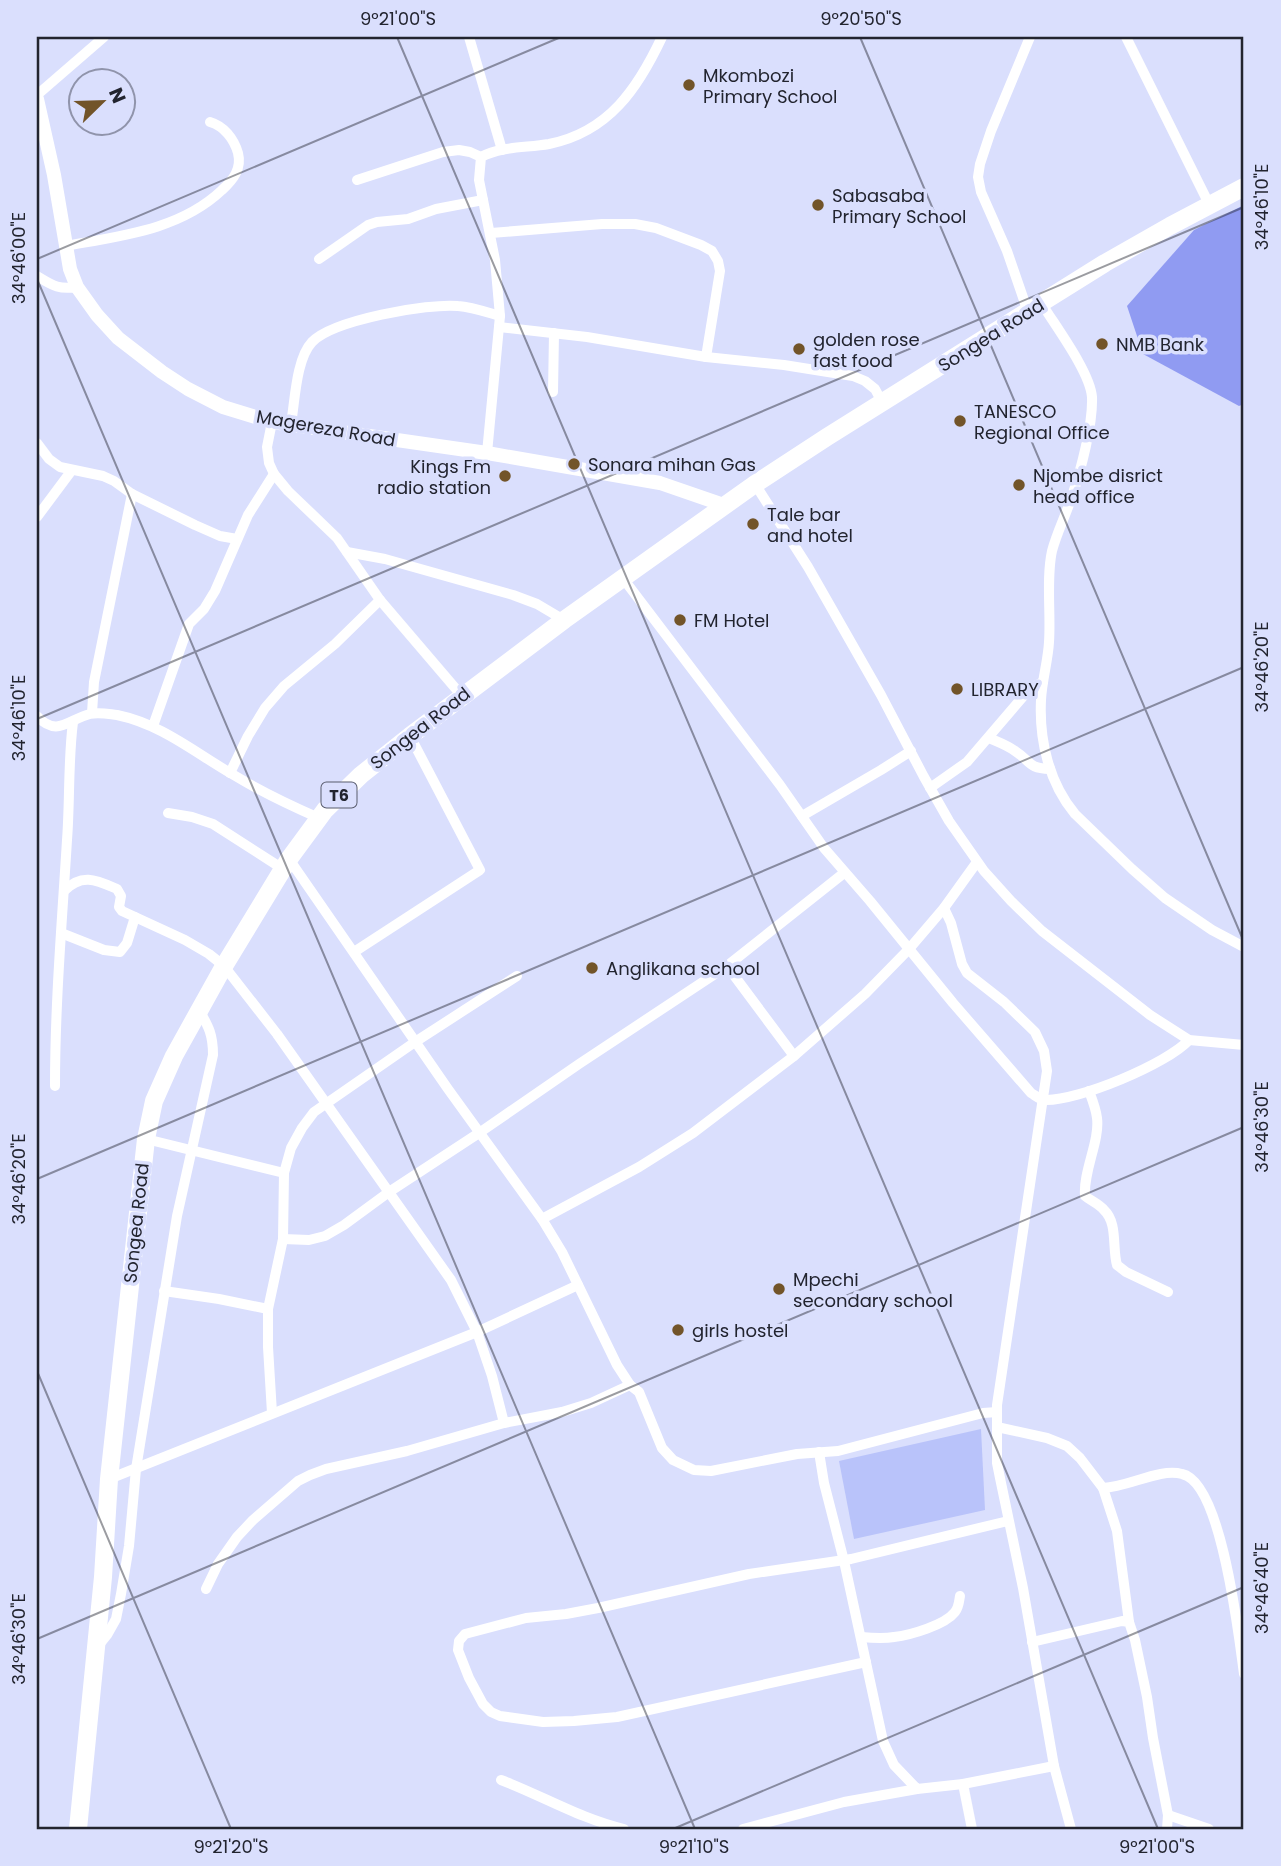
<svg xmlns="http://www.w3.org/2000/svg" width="1281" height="1866" viewBox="0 0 1281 1866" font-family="Poppins,sans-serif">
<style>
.green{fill:#b9c3fa}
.forest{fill:#909bf2}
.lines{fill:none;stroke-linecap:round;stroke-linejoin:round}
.street{stroke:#fff;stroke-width:10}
.secondary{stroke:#fff;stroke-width:14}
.highway{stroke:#fff;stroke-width:18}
.ticks{fill:none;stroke:#22242f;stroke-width:2;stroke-opacity:0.45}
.poi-dot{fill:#725429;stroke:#dadffd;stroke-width:2.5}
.labels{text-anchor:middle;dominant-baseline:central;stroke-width:7;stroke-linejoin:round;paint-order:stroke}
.shield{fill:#dadffd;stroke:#595c6d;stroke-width:2}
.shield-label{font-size:16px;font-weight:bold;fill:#22242f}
.poi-label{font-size:18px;fill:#22242f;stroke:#dadffd;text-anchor:start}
.street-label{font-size:18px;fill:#22242f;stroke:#dadffd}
.neatline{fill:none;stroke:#22242f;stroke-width:2.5}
.ticks-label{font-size:18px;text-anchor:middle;fill:#22242f}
</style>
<rect width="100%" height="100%" fill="#dadffd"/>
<polygon class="green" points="981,1429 985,1510 854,1539 839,1461"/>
<polygon class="forest" points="1244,205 1244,404 1239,406 1143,354 1127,306 1194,230"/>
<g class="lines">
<g class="street">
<polyline points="469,37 502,150"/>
<polyline points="1126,37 1210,206"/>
<polyline points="37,95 104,37"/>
<polyline points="357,180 443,152 459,150 470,152 481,157"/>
<polyline points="491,233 602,224 635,224 656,228 701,245 712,251 718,261 720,271 706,357"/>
<path d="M65,246C120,236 180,230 222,190C233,180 242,169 238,153C234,139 224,126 210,122"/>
<polyline points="319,259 368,225 377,222 408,219 436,209 483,200"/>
<path d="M37,276C52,285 58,290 77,287"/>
<path d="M1042,304C1056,327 1090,372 1092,397C1093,424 1081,470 1072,496C1066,515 1057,532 1052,551C1046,578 1051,614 1049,642C1048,661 1042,680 1041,700C1039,740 1049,783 1075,814L1132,869L1165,898L1212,930L1244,947"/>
<polyline points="1028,312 1007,251 981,192 978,177 980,164 991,131 1030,37"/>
<polyline points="499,327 587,337 706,357 784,365 853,376 865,381 875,389 882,402"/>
<polyline points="553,392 554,333"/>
<polyline points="272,422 267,447 269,463 274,474 288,491 337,538 380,600 462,696"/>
<path d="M291,424C295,401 296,359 312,342C333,320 428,303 458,306C472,307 486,312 500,316"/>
<polyline points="37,443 49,459 60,467 103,476 114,481 132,494 195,525 220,536 237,539"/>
<path d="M487,453L500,316L495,260L479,180L481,157C502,146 526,148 549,144C609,132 638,88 662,37"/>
<polyline points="755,484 808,567 881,695 924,777 949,821 984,871 1011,901 1042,931 1150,1015 1189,1040 1244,1045"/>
<polyline points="37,517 72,470"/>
<polyline points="347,552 385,559 513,595 537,604 564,620"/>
<path d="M622,577L780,785L824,848L870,901L953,1003L1031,1093C1036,1096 1039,1099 1045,1100C1078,1101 1167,1064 1189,1040"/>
<polyline points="92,713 94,682 132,494"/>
<path d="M37,716C57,738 69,719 90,714C99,712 108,714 117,715C161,724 194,752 232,774C260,791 289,805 319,818"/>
<polyline points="153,726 189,624 204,609 215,591 248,515 274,474"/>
<path d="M989,738C998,742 1007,745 1015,751C1032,762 1027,768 1050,769"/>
<polyline points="230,773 248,736 265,708 284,686 335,644 380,600"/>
<polyline points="930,788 967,762 1027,692 1033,687 1043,682"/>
<polyline points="168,813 192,817 213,824 283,869"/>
<polyline points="802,816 881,770 911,751"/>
<polyline points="289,859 448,1089 542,1219 562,1252 617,1365 630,1385 639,1392 662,1448 673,1460 694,1470 711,1471 797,1454 838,1451 983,1413 997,1412"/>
<path d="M64,891C82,873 96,880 117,889L121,896L119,907L122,911L185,940L209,954L224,966L277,1034L451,1280L477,1332L492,1376L504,1423"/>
<polyline points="944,908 951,923 962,964 967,973 1004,1002 1035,1032 1044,1051 1047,1071 997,1405 997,1463 1000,1478 1023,1588 1054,1766 1071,1829"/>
<polyline points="61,933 104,950 120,952 127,943 135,917"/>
<polyline points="354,952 480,870 410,736"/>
<polyline points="727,966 794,1056"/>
<path d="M55,1086C55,1003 62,922 67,840C70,801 68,761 73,722"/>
<path d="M1089,1091C1092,1099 1096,1109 1097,1118C1100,1141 1083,1171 1085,1196C1091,1201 1099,1204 1104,1210C1118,1223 1112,1248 1117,1265L1126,1272L1168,1292"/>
<polyline points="146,1139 284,1173"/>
<polyline points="542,1219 639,1167 693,1133 794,1056 865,994 909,949 944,908 977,862"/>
<polyline points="283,1239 309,1240 325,1236 344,1225 389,1192 479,1133 579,1064 727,966 844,873"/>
<polyline points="164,1291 219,1299 268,1309"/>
<polyline points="272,1413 268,1347 268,1309 283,1239 284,1173 291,1148 302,1128 314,1112 415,1042 517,976"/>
<polyline points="997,1427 1047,1438 1067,1446 1080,1458 1103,1488 1117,1531 1129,1622"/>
<polyline points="819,1452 824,1483 844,1561 883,1741 894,1765 917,1789 963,1784 1054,1766"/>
<polyline points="109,1479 477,1332 578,1285"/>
<path d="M1103,1488C1129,1487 1159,1468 1182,1474C1222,1482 1239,1638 1244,1674"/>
<polyline points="206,1589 218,1564 237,1537 253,1520 298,1481 310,1475 326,1469 407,1451 504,1423 562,1412 591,1403 630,1385"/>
<path d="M861,1637C872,1638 883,1639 894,1637C911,1635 945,1625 955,1612C959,1607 959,1601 960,1596"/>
<polyline points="1032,1642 1122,1621 1129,1622 1135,1640 1147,1697 1153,1738 1168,1815 1167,1829"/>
<path d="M99,1645L107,1635L116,1619L121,1594L129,1546L136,1469L177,1216L213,1055C213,1035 209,1027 199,1010"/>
<polyline points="866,1662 617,1717 574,1721 543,1722 500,1716 491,1712 483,1704 469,1678 458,1650 459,1641 465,1634 526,1618 566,1614 598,1608 749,1574 851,1559 1008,1521"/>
<path d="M501,1780C543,1796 581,1819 624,1829"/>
<polyline points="963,1784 972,1829"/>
<polyline points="1168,1815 1209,1829"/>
<polyline points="743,1829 844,1802 917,1789"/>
</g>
<polyline class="secondary" points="37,99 54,175 70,269 77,287 97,315 118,338 162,372 188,389 223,407 272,422 487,453 660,483 724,505"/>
<polyline class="highway" points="78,1829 103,1577 109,1479 146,1139 154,1101 174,1056 224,966 289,859 325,810 361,775 410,736 564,620 755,484 827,437 1105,263 1170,226 1244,187"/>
</g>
<path class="ticks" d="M397,37L1158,1829M860,37L1244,942M37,259L561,37M37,279L695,1829M37,719L1244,207M37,1179L1244,667M37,1371L231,1829M37,1639L1244,1127M673,1829L1244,1587"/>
<g class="poi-dot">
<circle cx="689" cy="85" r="7"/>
<circle cx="818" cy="205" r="7"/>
<circle cx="1102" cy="344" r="7"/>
<circle cx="799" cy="349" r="7"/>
<circle cx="960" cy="421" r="7"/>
<circle cx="574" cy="464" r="7"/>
<circle cx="505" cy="476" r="7"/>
<circle cx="1019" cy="485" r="7"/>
<circle cx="753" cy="524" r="7"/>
<circle cx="680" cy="620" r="7"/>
<circle cx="957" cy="689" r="7"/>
<circle cx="592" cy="968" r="7"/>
<circle cx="779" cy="1289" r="7"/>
<circle cx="678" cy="1330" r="7"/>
</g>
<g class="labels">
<rect class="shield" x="321.5" y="782.5" width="35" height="25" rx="5"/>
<g class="shield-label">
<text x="339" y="795">T6</text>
</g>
<g class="poi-label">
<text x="703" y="75">Mkombozi<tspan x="703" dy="21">Primary School</tspan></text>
<text x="832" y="195">Sabasaba<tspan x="832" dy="21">Primary School</tspan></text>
<text x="813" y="339">golden rose<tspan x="813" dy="21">fast food</tspan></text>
<text x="1116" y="344">NMB Bank</text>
<text x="974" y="411">TANESCO<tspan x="974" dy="21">Regional Office</tspan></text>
<text x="588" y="464">Sonara mihan Gas</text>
<text x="491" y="466" text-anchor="end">Kings Fm<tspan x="491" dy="21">radio station</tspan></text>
<text x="1033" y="475">Njombe disrict<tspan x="1033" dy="21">head office</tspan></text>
<text x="767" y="514">Tale bar<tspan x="767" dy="21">and hotel</tspan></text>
<text x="694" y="620">FM Hotel</text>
<text x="971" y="689">LIBRARY</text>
<text x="606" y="968">Anglikana school</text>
<text x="793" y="1279">Mpechi<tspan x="793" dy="21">secondary school</tspan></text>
<text x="692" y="1330">girls hostel</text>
</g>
<g class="street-label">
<text transform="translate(991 335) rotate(-32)">Songea Road</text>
<text transform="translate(326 428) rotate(10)">Magereza Road</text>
<text transform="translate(420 728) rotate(-38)">Songea Road</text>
<text transform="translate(136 1223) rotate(-84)">Songea Road</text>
</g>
</g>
<rect width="1281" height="1866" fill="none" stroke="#dadffd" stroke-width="77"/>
<g transform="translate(102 102) rotate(67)"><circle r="33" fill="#dadffd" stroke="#9094ab" stroke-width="2"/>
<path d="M0-5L12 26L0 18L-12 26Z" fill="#725429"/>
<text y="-10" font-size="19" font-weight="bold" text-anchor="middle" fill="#22242f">N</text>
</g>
<rect x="38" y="38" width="1204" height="1790" class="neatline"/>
<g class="ticks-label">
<text x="398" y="25">9°21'00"S</text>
<text x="861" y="25">9°20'50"S</text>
<text transform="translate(1262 207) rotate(-90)" y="6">34°46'10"E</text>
<text transform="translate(19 258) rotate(-90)" y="6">34°46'00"E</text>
<text transform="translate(1262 667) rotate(-90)" y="6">34°46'20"E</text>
<text transform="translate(19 718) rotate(-90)" y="6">34°46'10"E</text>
<text transform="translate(1262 1127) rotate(-90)" y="6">34°46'30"E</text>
<text transform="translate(19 1179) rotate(-90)" y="6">34°46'20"E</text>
<text transform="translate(1262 1588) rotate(-90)" y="6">34°46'40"E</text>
<text transform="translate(19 1639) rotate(-90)" y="6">34°46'30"E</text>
<text x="231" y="1853">9°21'20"S</text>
<text x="694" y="1853">9°21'10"S</text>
<text x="1157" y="1853">9°21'00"S</text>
</g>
</svg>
